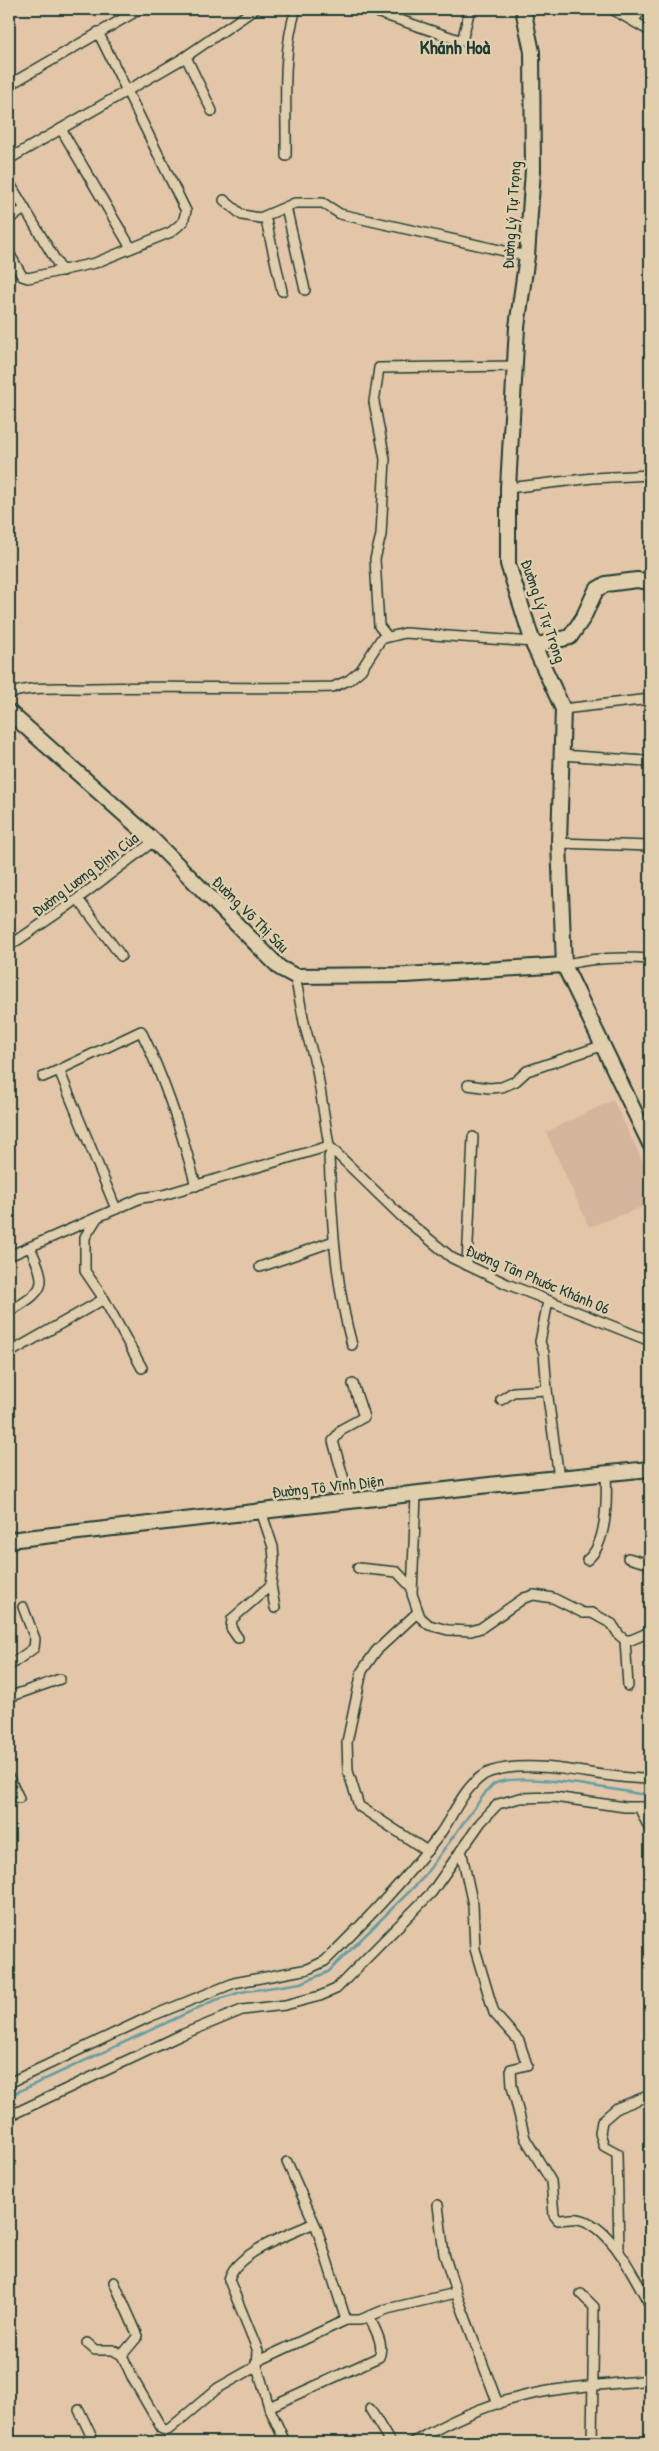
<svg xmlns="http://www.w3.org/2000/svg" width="659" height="2451" viewBox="0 0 659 2451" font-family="'Patrick Hand',sans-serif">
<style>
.built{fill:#d4b59c}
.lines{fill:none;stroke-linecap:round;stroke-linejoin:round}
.stream{stroke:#639fa2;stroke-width:2.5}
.street-casing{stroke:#1f3d34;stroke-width:12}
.secondary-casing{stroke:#1f3d34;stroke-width:18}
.street{stroke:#e1ceac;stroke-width:9}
.secondary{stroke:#e1ceac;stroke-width:14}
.labels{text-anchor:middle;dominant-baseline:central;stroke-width:5;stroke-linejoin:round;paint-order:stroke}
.street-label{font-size:16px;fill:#1f3d34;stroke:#e1ceac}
.quarter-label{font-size:19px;font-weight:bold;fill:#1f3d34;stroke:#e1ceac}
</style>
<rect width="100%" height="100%" fill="#e3c5a8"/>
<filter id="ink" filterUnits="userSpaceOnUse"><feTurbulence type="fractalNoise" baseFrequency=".02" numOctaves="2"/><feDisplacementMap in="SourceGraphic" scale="10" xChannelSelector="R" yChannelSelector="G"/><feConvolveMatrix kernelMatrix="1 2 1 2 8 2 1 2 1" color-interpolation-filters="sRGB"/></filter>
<g filter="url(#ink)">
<polygon class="built" points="613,1100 650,1177 650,1204 589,1227 546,1132"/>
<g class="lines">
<path class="stream" d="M9,2096L213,2001L241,1992L301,1983L328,1972L422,1879L486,1792C489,1789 491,1786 494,1784C519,1771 610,1789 640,1794L650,1793"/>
<defs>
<g id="street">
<polyline points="612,9 650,31"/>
<polyline points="379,13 462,41 470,9"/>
<polyline points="633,21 642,9"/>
<polyline points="186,57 212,111"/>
<polyline points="9,85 140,9"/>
<polyline points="61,129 131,248"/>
<path d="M286,156C287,108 281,55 296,9"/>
<polyline points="9,159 182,59 255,9"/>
<polyline points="9,182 62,271"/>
<polyline points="224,200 242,215 260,218 295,203 323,203 340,214 527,256"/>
<polyline points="286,207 305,290"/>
<polyline points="265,216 282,291"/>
<polyline points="9,219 25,209"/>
<polyline points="9,253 22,276 28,278 95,263 171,232 183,222 186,211 98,32"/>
<polyline points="508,488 593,478 650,475"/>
<polyline points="387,636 379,626 375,559 381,535 385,459 374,402 379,368 515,366"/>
<path d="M9,694C30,685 69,689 92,688C173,686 253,689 333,687L349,680L361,670L381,639L405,633L533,642"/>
<polyline points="563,709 650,699"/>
<polyline points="562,755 645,761"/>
<polyline points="559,843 650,846"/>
<polyline points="78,899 121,956"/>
<polyline points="9,946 68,906 154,841"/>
<path d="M564,965C593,957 621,957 650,959"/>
<polyline points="295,976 305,1027 317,1070 329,1146 401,1216 452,1258 507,1284 650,1341"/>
<path d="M59,1070L141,1031C165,1080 182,1132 196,1186"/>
<polyline points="43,1077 59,1070 116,1209"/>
<polyline points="468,1085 489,1088 502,1087 516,1081 527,1071 601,1046"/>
<path d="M332,1149L329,1157C332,1220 335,1283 352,1345"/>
<polyline points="97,1218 85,1237 85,1271 104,1299 142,1368"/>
<polyline points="9,1256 141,1198 163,1195 329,1146"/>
<polyline points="467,1265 473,1137"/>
<polyline points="260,1267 334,1241"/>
<path d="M9,1312C46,1289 48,1287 30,1247"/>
<polyline points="9,1353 104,1299"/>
<polyline points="547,1390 559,1478"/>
<polyline points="501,1400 513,1392 547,1390 544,1353 540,1342 548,1301"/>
<polyline points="416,1495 412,1594 420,1617 429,1625 448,1630 471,1631 481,1628 524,1598 534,1595 553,1598 583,1613 592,1613 612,1624 619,1635 625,1640 631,1640 645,1634 650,1630"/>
<polyline points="350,1501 333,1441 342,1429 364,1417 353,1384"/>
<polyline points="261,1511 273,1547 274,1559 271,1585 275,1608"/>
<polyline points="628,1558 650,1564"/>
<path d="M587,1560C608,1544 607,1497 606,1473"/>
<polyline points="358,1568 397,1572 412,1588"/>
<polyline points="418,1612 376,1651 362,1671 347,1742 348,1771 359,1806 427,1851"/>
<polyline points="238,1638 231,1628 232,1619 271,1585"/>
<polyline points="625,1640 628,1686"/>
<polyline points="9,1666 34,1648 35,1639 23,1607"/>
<polyline points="9,1697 60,1679"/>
<polyline points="9,1778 19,1798"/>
<polyline points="639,1807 650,1830"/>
<path d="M461,1850L473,1905L475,1949L494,2013L519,2041L527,2065L511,2069L512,2086L525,2138L551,2181L554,2215L558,2220C564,2220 572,2218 578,2219C611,2225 635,2279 650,2305"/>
<path d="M9,2083L149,2017L234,1983L308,1969L325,1961C365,1922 403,1882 437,1838C452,1819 461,1791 482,1776C487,1772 500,1769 507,1768C554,1762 603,1779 650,1779"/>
<polyline points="9,2116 181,2035 242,2010 285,2005 320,1996 336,1989 432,1892 481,1822 498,1804 520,1798 554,1797 625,1807 650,1807"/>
<polyline points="438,2205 444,2254 458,2298 498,2404"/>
<polyline points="619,2252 617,2153 604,2146 600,2133 602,2121 617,2108 650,2095"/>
<polyline points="114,2282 138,2336 122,2355 133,2379 162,2429 168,2430 218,2388 257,2366"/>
<polyline points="581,2294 594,2307 592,2442"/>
<polyline points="346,2320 360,2320 387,2309 456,2293"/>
<polyline points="87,2343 95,2350 113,2350 122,2355"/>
<polyline points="256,2362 346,2320 317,2229 287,2162"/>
<path d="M269,2407L379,2357C385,2344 374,2328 369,2316"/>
<polyline points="370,2409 390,2442"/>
<polyline points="79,2410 94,2442"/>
<path d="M285,2442L269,2407L257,2366L258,2351L229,2280C234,2253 291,2234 314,2223"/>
<path d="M414,2442C447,2422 483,2406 520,2397C562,2386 607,2385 650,2380"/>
</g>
<g id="secondary">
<polyline points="523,9 532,52 533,170 527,256 517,327 508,488 508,564 534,646 563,709 559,843 564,965 650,1144"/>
<polyline points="534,646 570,637 583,618 596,590 606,584 637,580 650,582"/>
<polyline points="9,712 152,839 280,968 295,976 406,975 564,965"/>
<polyline points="9,1540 498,1484 650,1469"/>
</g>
</defs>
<use href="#street" class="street-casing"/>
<use href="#secondary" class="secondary-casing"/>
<use href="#street" class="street"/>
<use href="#secondary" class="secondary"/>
</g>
</g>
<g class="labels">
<g class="street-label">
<text transform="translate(511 215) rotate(-86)">Đường Lý Tự Trọng</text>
<text transform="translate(544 611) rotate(71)">Đường Lý Tự Trọng</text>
<text transform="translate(85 874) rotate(-37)">Đường Lương Định Của</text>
<text transform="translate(251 914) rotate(45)">Đường Võ Thị Sáu</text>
<text transform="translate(538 1279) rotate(23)">Đường Tân Phước Khánh 06</text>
<text transform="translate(328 1486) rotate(-6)">Đường Tô Vĩnh Diện</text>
</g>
<g class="quarter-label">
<text x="455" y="47">Khánh Hoà</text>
</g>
</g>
<rect width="659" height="2451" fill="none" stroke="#e1ceac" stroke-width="30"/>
<rect x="15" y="15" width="629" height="2421" fill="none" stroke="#1f3d34" stroke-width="2" filter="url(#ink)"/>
</svg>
